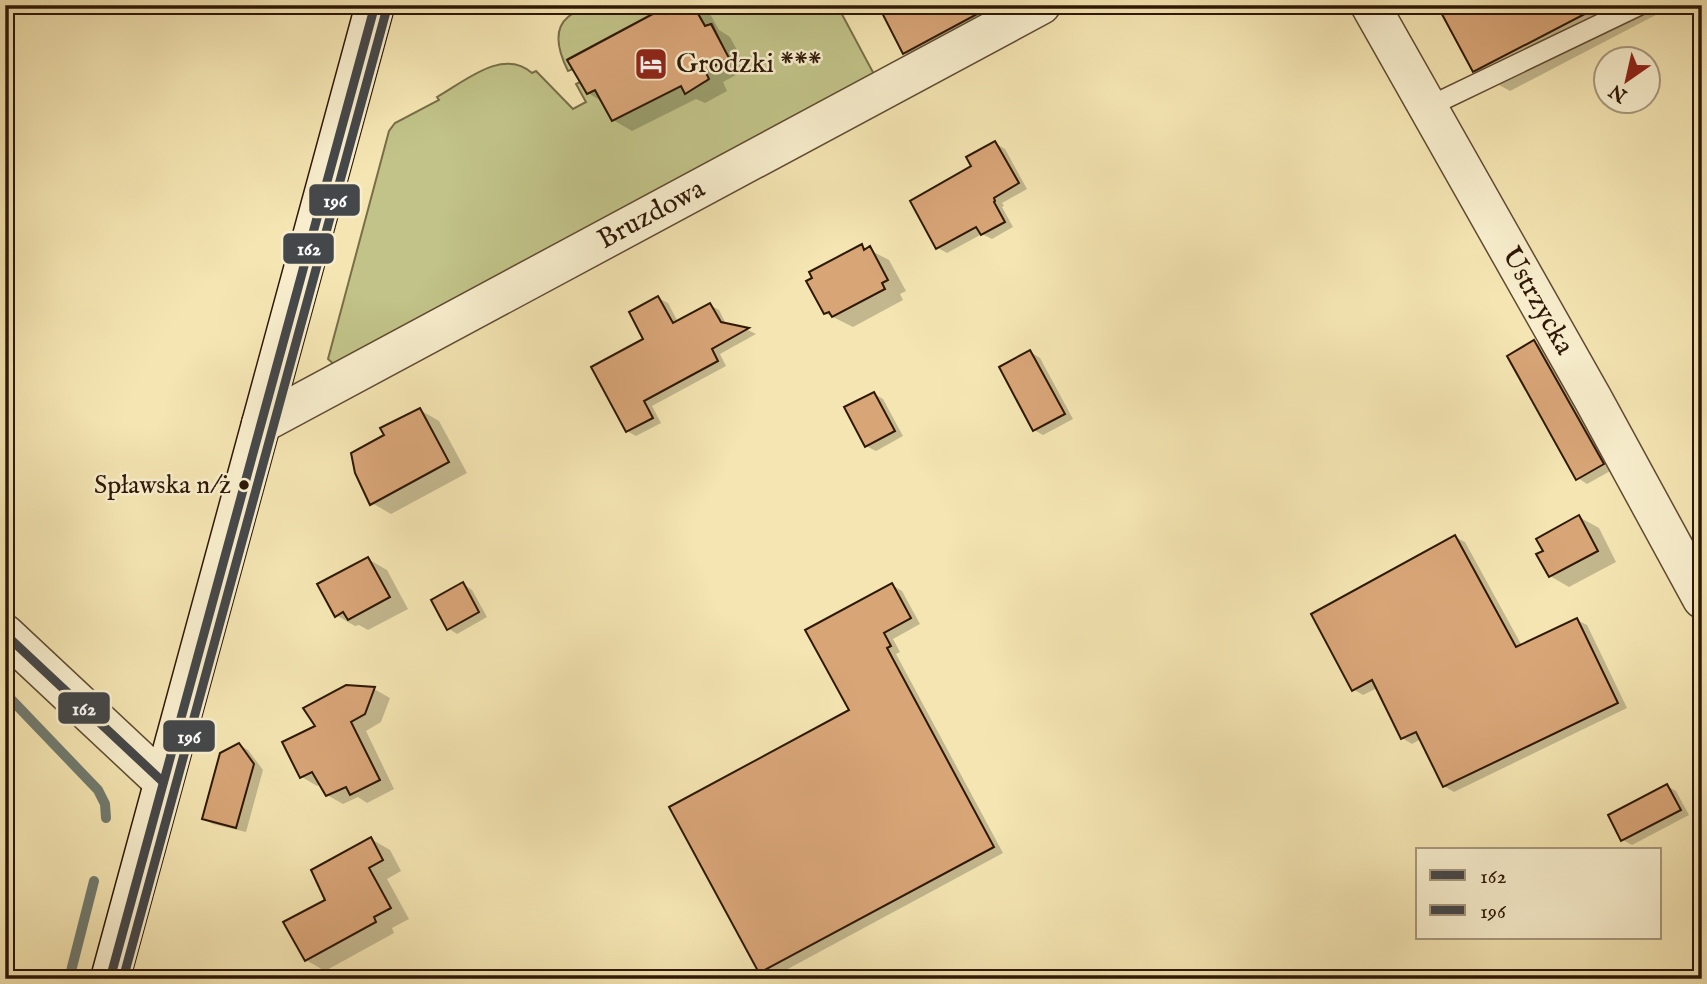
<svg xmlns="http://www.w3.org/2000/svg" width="1707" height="984" viewBox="0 0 1707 984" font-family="'IM FELL English',serif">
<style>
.green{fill:#c1c388;stroke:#786e48;stroke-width:2}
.shadow{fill:#0003}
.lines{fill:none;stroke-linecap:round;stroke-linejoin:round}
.stream{stroke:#717b6f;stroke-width:10}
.building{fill:#d8a577;stroke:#2e1807;stroke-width:2}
.lane-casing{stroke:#604b32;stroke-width:22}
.street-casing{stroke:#604b32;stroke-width:41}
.secondary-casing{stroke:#2e1807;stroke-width:41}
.lane{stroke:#f8eecd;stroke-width:19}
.street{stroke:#f8eecd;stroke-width:38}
.secondary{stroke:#f8eecd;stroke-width:38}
.bus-1-casing{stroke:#f8eecd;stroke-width:14}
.bus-2-casing{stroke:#f8eecd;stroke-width:14}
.bus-1{stroke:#45484a;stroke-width:9}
.bus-2{stroke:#45484a;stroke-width:9}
.bus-dot{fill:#2e1807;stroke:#f8eecd;stroke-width:2.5}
.labels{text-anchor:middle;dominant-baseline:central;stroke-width:5;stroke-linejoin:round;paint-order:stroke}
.bus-label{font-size:26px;fill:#2e1807;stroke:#f8eecd;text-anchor:end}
.poi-label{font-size:28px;fill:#2e1807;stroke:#f8eecd;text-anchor:start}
.street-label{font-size:28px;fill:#2e1807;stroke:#f8eecd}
.line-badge{stroke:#f8eecd;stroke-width:2.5}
.badge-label{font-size:19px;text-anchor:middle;font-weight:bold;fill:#fff}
</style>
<rect width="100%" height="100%" fill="#f4e5b2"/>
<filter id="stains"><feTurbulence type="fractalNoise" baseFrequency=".00286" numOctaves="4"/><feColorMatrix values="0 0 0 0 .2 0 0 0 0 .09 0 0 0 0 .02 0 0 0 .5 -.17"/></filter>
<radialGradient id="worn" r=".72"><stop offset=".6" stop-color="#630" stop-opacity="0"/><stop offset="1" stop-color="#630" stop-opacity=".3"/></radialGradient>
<g class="green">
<path d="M590,5H663L662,9L568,59L573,69L568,71C560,55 551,31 568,17C574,12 583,9 590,5Z"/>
<path d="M693,5H837L875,76L336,366L328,359L389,131L395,123L439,100L437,97C464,82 503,47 532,73L536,71L573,109L586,102L576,84L580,82L587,94L595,90L612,121L679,83L685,93L708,80L705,71L728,58L712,24L705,26Z"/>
</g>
<g class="shadow">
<polygon points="686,5 695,5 710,14 719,30 730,37 747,69 723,82 727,91 705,103 696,99 632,131 613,120 603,102 588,93 662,11 668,15"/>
<polygon points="879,5 1014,5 914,58 905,53"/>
<polygon points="1439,5 1675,5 1510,91 1474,71"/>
<polygon points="995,143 1005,149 1027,189 1002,203 1004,206 1002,207 1013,227 992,239 982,234 947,253 938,248 974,167"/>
<polygon points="862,246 889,260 906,291 900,294 903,300 853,327 825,313"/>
<polygon points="658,298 668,303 678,322 710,305 719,310 727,326 748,330 756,334 720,354 726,366 652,406 661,423 636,436 627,431 646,339"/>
<polygon points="1534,342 1544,347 1612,470 1587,484 1578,478"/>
<polygon points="1030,352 1040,358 1073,419 1043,435 1034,430"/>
<polygon points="874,394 883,399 903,436 876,451 866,446"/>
<polygon points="420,410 439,421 467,473 391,514 372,503 386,436"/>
<polygon points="1579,517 1599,528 1616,562 1569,587 1550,576 1545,551"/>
<polygon points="1455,537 1465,542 1522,646 1577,620 1587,625 1627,708 1454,792 1444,786 1421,739 1412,744 1402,738 1377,688 1363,695 1353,689"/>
<polygon points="368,559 387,570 408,609 368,630 359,625 355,626 336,615"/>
<polygon points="463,584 472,590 487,617 457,634 448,628"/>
<polygon points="892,585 902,591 920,624 893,639 900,652 896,654 1003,853 771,978 760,972"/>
<polygon points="374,689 390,698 381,722 366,731 394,789 367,803 358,797 343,804 327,795 321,784 317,786 302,777 317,727"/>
<polygon points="239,745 248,750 263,770 246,832 213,824 204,819"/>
<polygon points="1667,786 1676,791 1689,815 1632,845 1623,840"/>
<polygon points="371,839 390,850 401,871 387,879 409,919 392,928 394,933 325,971 306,960"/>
</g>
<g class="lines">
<g class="stream">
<polyline points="5,693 98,790 105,804 106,818"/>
<polyline points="69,979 94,881"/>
</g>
</g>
<g class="building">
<polygon points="683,5 693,5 705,26 711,24 729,58 705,71 709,79 685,94 681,86 612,121 595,90 587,94 567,60 662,9 666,14"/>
<polygon points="878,5 994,5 903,54"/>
<polygon points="1437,5 1602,5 1473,72"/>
<polygon points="995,141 1019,183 994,198 995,201 994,202 1005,222 981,235 976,227 936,249 910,201 971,166 966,157"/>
<polygon points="862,244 864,250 870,246 888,280 882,283 885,289 832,317 829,312 824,314 806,281 812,278 809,272"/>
<polygon points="658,296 673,323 710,303 721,322 749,328 712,349 718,361 644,401 653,418 626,432 591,367 643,339 629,312"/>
<polygon points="1534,340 1604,464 1576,480 1507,356"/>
<polygon points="1030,350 1065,414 1033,431 999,367"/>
<polygon points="874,392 895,431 865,447 844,407"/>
<polygon points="420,408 449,462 370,505 355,473 351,453 384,435 380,428"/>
<polygon points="1579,515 1598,551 1549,577 1536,554 1543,551 1536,539"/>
<polygon points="1455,535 1516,647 1577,618 1618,703 1443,787 1416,732 1401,739 1372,680 1352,691 1311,614"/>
<polygon points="368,557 390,597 348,620 343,612 335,617 317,584"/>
<polygon points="463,582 479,612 447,630 431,600"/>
<polygon points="892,583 911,618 884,633 891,646 887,648 994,847 759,973 669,807 849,710 805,630"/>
<polygon points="346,685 375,687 365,714 351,722 380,780 350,795 346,787 326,796 312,772 300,778 282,742 315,726 303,708"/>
<polygon points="239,743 254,764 236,828 202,819 220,753"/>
<polygon points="1667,784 1681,810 1621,841 1608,815"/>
<polygon points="371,837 383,860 369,868 391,908 374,917 376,922 305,961 283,922 325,900 311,870"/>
</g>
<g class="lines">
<defs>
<polyline id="lane" points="1428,107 1640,5"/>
<g id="street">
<path id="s1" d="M1370,5L1593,399L1702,599"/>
<path id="s2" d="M261,424L1041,5"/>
<polyline points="5,634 163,782"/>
</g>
<polyline id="secondary" points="110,979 375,5"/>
</defs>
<use href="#lane" class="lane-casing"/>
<use href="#street" class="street-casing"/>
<use href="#secondary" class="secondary-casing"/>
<use href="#lane" class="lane"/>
<use href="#street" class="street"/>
<use href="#secondary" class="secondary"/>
<defs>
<g id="bus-1">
<polyline points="5,634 163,782"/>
<polyline points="110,979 375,5"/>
</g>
<polyline id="bus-2" points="123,979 387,8"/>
</defs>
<use href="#bus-1" class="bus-1-casing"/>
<use href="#bus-2" class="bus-2-casing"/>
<use href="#bus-1" class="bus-1"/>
<use href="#bus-2" class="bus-2"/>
</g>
<defs>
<symbol id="hotel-square" viewBox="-11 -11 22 22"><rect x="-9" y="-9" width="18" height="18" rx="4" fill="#8f2418" stroke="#f8eecd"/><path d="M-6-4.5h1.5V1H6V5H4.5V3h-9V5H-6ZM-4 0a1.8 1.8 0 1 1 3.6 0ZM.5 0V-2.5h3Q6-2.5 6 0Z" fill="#fff"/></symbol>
</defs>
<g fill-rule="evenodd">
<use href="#hotel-square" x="632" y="45" width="38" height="38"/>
</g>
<circle class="bus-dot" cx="244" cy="485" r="6"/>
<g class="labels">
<g class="bus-label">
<text x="231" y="485">Spławska n/ż</text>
</g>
<g class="poi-label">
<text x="676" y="64">Grodzki ***</text>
</g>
<g class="street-label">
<text stroke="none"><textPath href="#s2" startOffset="443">Bruzdowa</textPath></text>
<text stroke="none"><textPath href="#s1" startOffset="340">Ustrzycka</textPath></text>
</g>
</g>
<g class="line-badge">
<rect x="308" y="183" width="53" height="34" rx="7" fill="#45484a"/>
<rect x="282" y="232" width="53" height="33" rx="7" fill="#45484a"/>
<rect x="57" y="691" width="54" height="34" rx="7" fill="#45484a"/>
<rect x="162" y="719" width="54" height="34" rx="7" fill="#45484a"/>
</g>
<g class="badge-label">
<text x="335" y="207">196</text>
<text x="309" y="255">162</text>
<text x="84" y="715">162</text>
<text x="189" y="743">196</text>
</g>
<rect width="1707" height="984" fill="none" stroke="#f4e5b2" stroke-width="28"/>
<rect x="7" y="7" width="1693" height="970" fill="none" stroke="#2e1807" stroke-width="3.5"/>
<rect x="14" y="14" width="1679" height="956" fill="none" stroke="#2e1807" stroke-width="2"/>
<rect x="1416" y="848" width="245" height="91" fill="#f8eecd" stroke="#a7987e" stroke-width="2"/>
<rect x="1430" y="870" width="35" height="10" fill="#45484a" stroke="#a7987e" stroke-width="2"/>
<text x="1480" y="883" font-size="21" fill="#2e1807">162</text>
<rect x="1430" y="905" width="35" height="10" fill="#45484a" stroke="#a7987e" stroke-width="2"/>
<text x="1480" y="918" font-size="21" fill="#2e1807">196</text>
<g transform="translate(1627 80) rotate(214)"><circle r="33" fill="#f8eecd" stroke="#a7987e" stroke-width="2"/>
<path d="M0-5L12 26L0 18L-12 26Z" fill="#8f2418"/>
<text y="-10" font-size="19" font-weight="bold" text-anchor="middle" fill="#2e1807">N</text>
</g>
<rect width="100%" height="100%" filter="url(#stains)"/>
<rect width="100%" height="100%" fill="url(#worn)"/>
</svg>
